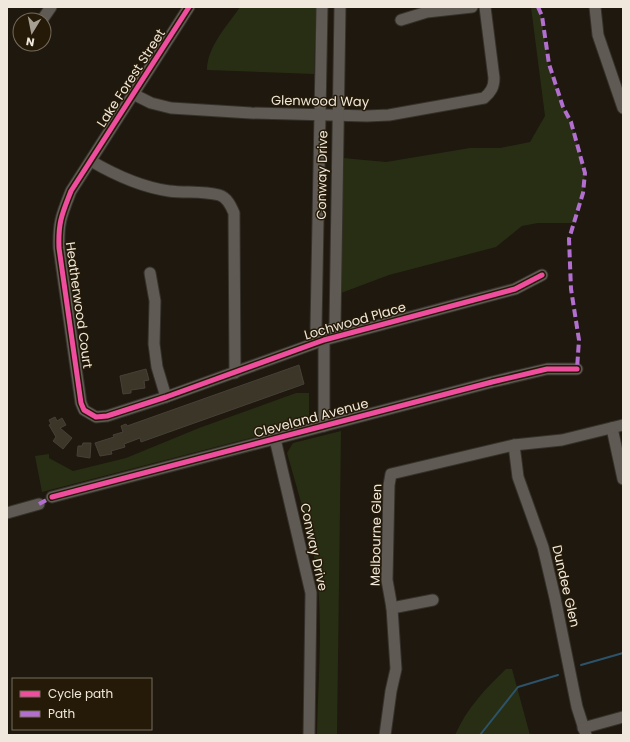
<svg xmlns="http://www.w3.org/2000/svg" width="630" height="742" viewBox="0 0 630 742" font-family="Poppins,sans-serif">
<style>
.green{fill:#282e13}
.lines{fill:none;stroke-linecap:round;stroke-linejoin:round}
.stream{stroke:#2d536a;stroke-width:2}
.building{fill:#3c3629;stroke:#464038}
.minor-casing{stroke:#36312b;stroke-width:13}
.minor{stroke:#5f5a53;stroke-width:11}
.quiet{stroke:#b36fd0;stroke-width:4;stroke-dasharray:8 4;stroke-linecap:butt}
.cycleway-casing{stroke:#251a07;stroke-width:8}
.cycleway{stroke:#ef4d9e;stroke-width:5}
.labels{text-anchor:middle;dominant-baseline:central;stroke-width:3;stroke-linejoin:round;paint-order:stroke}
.street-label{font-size:13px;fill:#f0e8dc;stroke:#251a07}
</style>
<rect width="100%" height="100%" fill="#1e180e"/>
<g class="green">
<path d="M240,7H316L314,74L207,70C207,47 227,26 240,7Z"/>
<polygon points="531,7 537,7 541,16 549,67 563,107 571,122 585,173 583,193 574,223 538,223 522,226 496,247 389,275 341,293 343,158 386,162 470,148 500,148 530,142 545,116"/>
<polygon points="296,393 309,393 309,417 304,424 42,492 35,456 49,454 49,458 73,471 126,458 199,428"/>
<path d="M341,431L337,735H317C318,681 324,615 315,562C309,525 297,489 287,453L293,443Z"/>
<path d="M506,669H512L530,735H455C467,708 485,689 506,669Z"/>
</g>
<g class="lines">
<g class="stream">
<polyline points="581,665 623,653"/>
<polyline points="480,735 518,687 558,675"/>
</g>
</g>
<g class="building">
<polygon points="299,365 304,384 141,442 140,438 124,444 125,447 111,451 112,454 100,456 95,443 114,437 113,435 123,432 121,426 126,424 127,426"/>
<polygon points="146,369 149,380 144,381 145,388 131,390 131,393 123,394 120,376"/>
<polygon points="55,417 57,421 62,418 66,425 60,428 72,438 63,449 53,441 56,437 49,425 51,424 49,420"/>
<polygon points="83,443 91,443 90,458 77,456 78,446 82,446"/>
</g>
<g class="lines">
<defs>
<g id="minor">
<path d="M189,7L71,191C62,214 58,222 59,248L81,403L84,410L96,417L107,416L166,397L324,340L515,289L542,275"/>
<polyline points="322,7 316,328 324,340 324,426"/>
<polyline points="595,7 598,35 623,108"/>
<polyline points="42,20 51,7"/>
<polyline points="401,20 427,12 472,7"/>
<path d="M133,94L151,103L171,108L251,113L367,116L389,115L484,98C491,92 494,87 494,78L485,7"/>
<path d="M91,161C115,175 141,187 169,191C185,193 203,191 219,195C227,197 231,206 234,213L235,373"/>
<polyline points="150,273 155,301 154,344 157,367 166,397"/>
<polyline points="324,340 335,325 340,7"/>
<polyline points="612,428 623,479"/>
<polyline points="275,439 311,593 309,735"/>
<polyline points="514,445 518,477 543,547 555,598 577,707 586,735"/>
<polyline points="52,497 492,382 547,369 577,369"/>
<polyline points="7,513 39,504"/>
<polyline points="392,608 433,600"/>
<polyline points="583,728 623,717"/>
<polyline points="385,735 391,691 396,669 392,608 387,580 389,485 391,474 514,445 562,440 623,425"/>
</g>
</defs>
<use href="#minor" class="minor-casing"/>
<use href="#minor" class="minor"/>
<g class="quiet">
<polyline points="538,7 542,16 549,64 563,107 571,122 585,173 583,193 569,239 571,289 579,340 577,369"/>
<polyline points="39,504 52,497"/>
</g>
<defs>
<g id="cycleway">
<path d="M189,7L71,191C62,214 58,222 59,248L81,403L84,410L96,417L107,416L166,397L324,340L515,289L542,275"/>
<polyline points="52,497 492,382 547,369 577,369"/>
</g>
</defs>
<use href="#cycleway" class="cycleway-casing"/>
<use href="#cycleway" class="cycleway"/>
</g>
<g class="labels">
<g class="street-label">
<text transform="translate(131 78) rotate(-57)">Lake Forest Street</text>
<text transform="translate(320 101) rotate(1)">Glenwood Way</text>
<text transform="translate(322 175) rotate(-89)">Conway Drive</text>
<text transform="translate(79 305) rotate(82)">Heatherwood Court</text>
<text transform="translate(355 321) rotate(-16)">Lochwood Place</text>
<text transform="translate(311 418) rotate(-15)">Cleveland Avenue</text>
<text transform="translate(376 535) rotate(-89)">Melbourne Glen</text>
<text transform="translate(314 547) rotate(78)">Conway Drive</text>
<text transform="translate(566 586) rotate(77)">Dundee Glen</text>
</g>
</g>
<rect width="630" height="742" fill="none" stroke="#f0e8dc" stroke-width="16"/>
<rect x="12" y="678" width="140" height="52" fill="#251a07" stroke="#766c5c"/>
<rect x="20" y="691" width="20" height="6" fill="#ef4d9e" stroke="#766c5c"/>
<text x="48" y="698" font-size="12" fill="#f0e8dc">Cycle path</text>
<rect x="20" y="711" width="20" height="6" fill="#b36fd0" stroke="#766c5c"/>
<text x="48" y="718" font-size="12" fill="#f0e8dc">Path</text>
<g transform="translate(32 32) rotate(190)"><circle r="19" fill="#251a07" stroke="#766c5c"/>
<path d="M0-3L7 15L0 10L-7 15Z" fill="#a69f94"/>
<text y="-6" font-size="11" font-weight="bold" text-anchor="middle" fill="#f0e8dc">N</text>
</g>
</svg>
